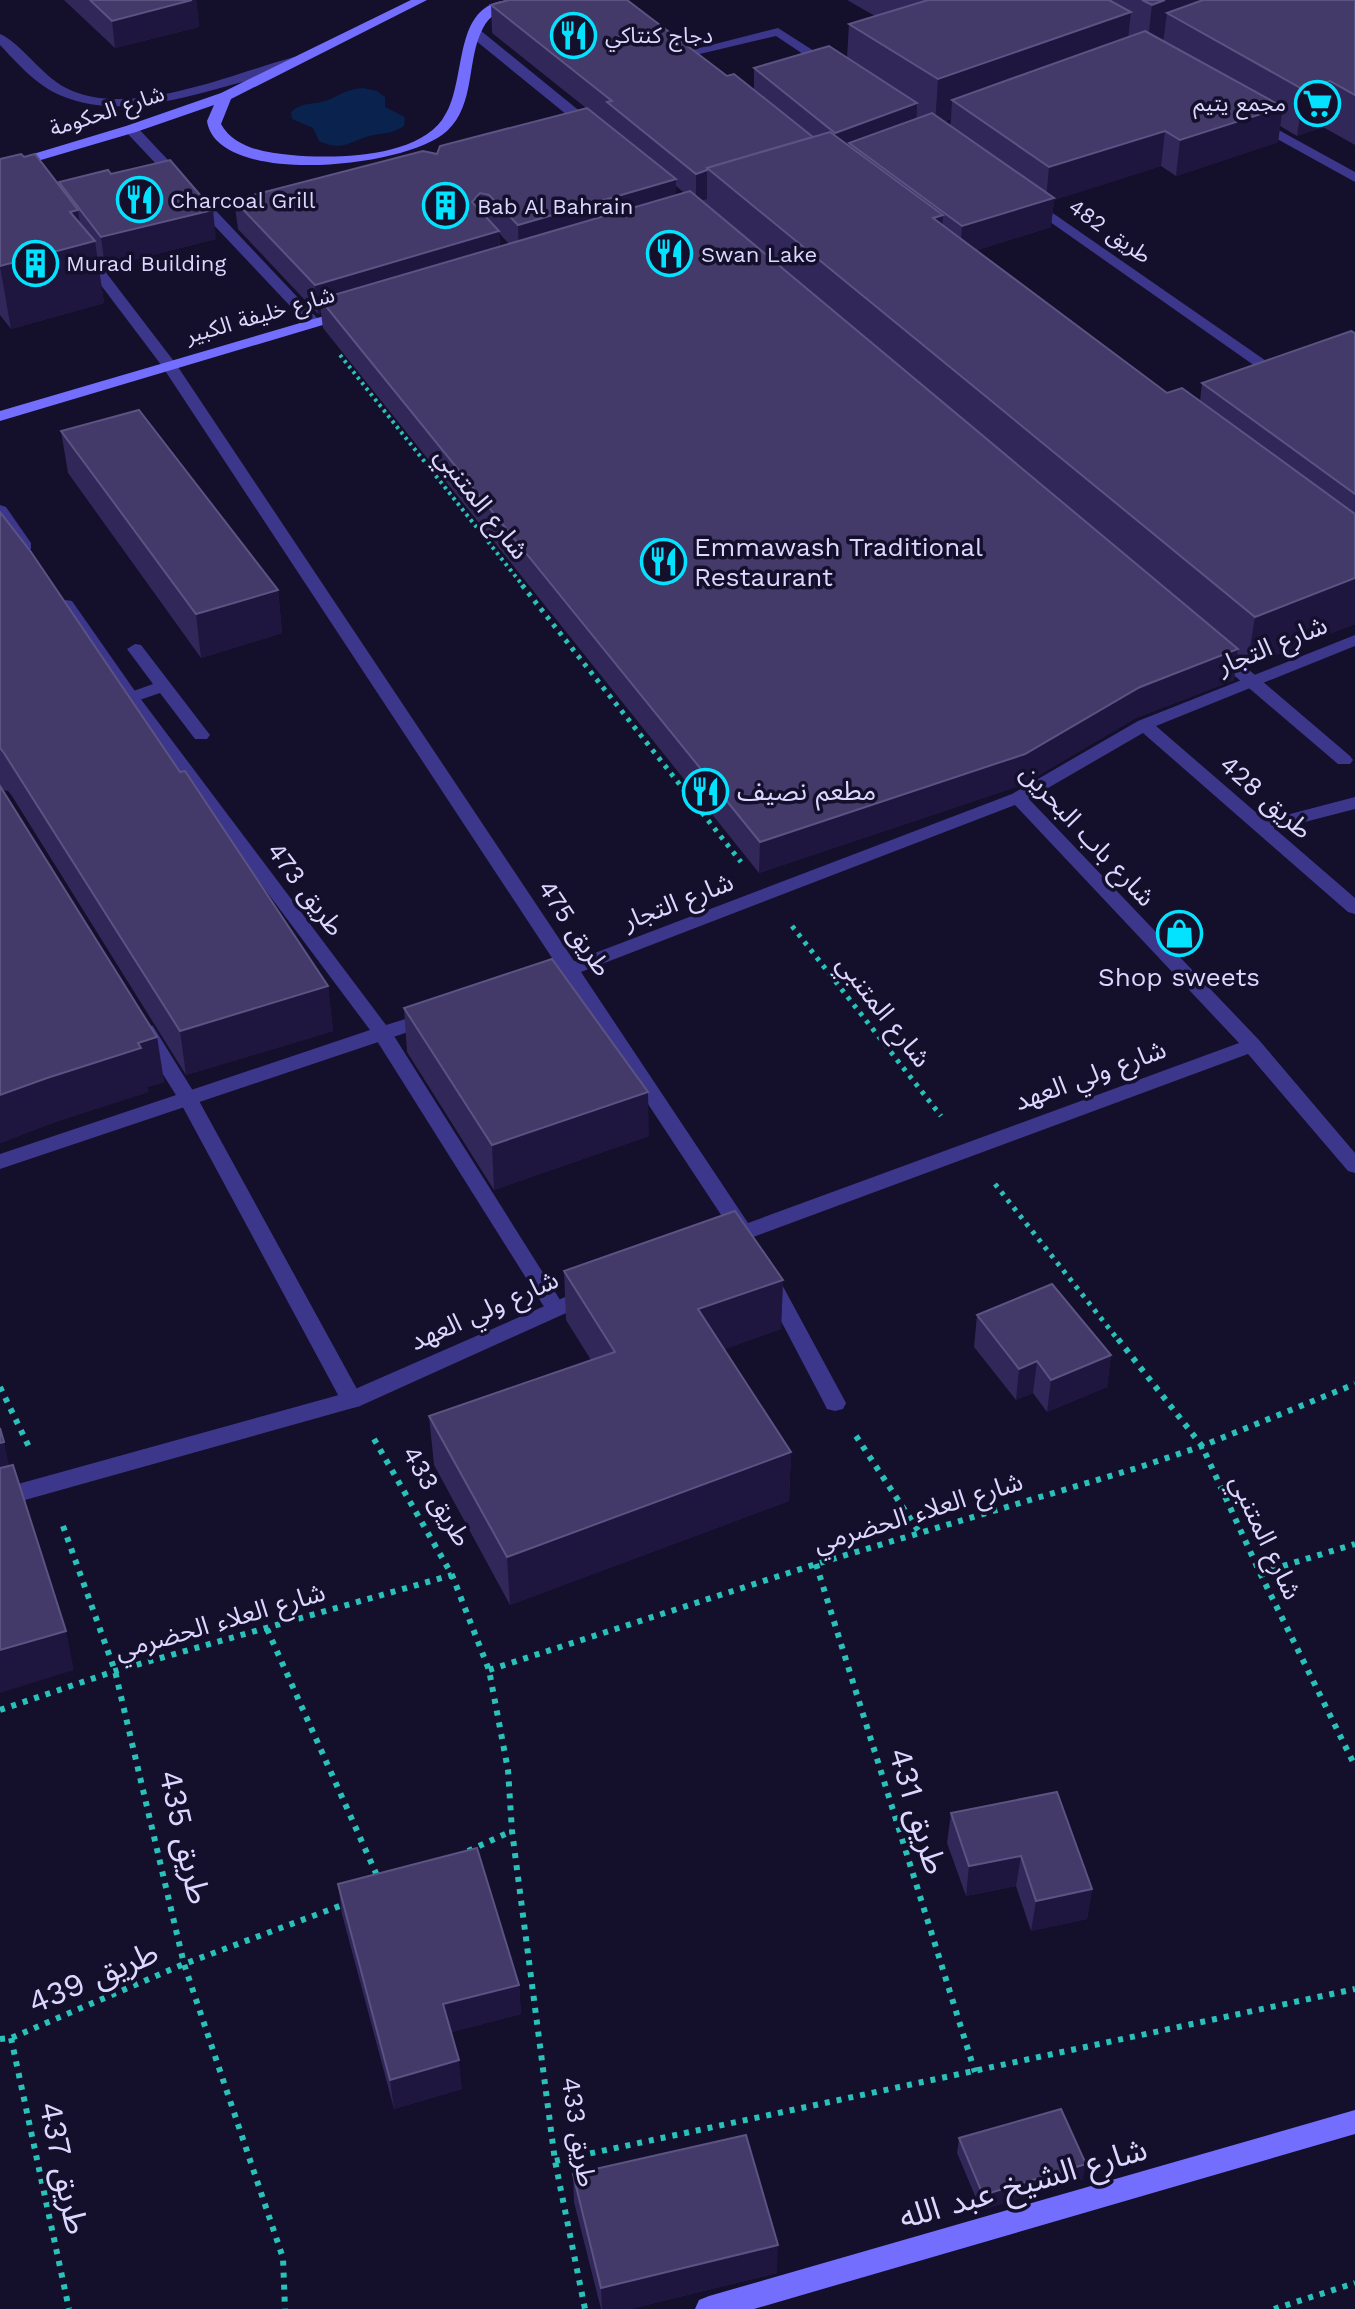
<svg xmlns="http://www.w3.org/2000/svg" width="1355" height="2309" viewBox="0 0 1355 2309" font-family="'Work Sans','Noto Sans Arabic',sans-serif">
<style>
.water{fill:#09224e}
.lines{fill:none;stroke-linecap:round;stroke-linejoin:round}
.path-far2{stroke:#29c1ba;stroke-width:4;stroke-dasharray:3 4;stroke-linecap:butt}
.path-far1{stroke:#29c1ba;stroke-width:5;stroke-dasharray:4 6;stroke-linecap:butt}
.path{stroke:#29c1ba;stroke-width:6;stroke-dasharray:5 7;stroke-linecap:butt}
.lane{fill:#3c378b;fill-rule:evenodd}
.street{fill:#3c378b;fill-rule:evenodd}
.secondary{fill:#746eff;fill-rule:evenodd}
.wall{fill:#312759;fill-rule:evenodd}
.shaded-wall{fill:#1e163e}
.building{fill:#433a6a;stroke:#5b5382;stroke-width:2}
.labels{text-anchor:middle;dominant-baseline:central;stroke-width:7;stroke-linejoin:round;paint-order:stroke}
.far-poi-label{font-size:22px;fill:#dcd7ff;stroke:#140f2a;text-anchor:start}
.far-street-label{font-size:22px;fill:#dcd7ff;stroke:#140f2a}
.street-label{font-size:26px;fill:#dcd7ff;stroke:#140f2a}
.poi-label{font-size:26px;fill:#dcd7ff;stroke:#140f2a;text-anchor:start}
.near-street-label{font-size:32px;fill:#dcd7ff;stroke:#140f2a}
</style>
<rect width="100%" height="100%" fill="#140f2a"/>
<path class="water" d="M363,88L377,91L385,97V107L405,117L404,126C394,133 386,133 374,135C352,139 344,153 319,141L313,128L292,119L291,112C304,100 316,106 330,99C342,94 348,89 363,88Z"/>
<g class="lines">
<polyline class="path-far2" points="340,355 524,587"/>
<g class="path-far1">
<polyline points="522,585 741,862"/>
<polyline points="792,926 941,1116"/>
<polyline points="995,1184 1119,1341"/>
</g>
<g class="path">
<polyline points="1118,1339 1202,1446 1260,1573 1355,1766"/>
<polyline points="0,1387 29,1447"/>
<polyline points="856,1436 919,1532"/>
<polyline points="374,1439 452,1575 489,1670 508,1770 512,1831 555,2161 585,2309"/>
<polyline points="63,1526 115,1671 184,1964 283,2258 285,2309"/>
<polyline points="816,1564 975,2072"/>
<polyline points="1260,1573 1355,1544"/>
<polyline points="267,1629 379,1880"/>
<polyline points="489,1670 816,1564 1137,1468 1202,1446 1355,1384"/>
<polyline points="0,1710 115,1671 452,1575"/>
<polyline points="468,1851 512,1831"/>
<polyline points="11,2038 69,2309"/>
<polyline points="0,2039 11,2038 184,1964 345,1904"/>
<polyline points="555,2161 1355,1989"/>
<polyline points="1274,2309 1355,2283"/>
</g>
<g class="lane">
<polygon points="778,28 836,65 824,68 776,36 687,57 680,53"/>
<path d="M0,34C20,42 42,76 66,88C129,120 231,74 294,57L301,61C284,74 252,79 231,85C178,100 115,118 62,96C37,86 18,64 0,45Z"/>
<polygon points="126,126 136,126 319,320 319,326 309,326 126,132"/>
<polygon points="1031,198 1285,374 1285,380 1275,380 1026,205 1024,202"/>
<polygon points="135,644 141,645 210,735 207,739 195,739 160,693 131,703 125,702 122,698 125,694 153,684 127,649"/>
<polygon points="1215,645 1221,646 1350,756 1353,760 1350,764 1338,764 1209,654 1207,650"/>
<polygon points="1355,797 1355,809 1262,833 1253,827 1256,823"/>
<polygon points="146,1024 153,1026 198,1099 363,1400 360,1406 352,1408 344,1406 179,1100 136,1031"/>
<polygon points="382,1026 389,1028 562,1303 565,1308 562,1313 548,1313 372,1033"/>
</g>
<g class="street">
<polygon points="470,30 480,30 598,126 598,132 588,132 470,36"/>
<polygon points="1257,118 1355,172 1355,182 1252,125 1250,122"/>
<path d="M83,248L88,249L176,364L574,961L1012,794L1138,721L1355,635V646L1156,726L1355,898V914L1348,912L1143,733L1029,799L1259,1040L1355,1153V1173L1348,1171L1248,1054L740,1242H726L723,1237L731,1230L565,978L554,977L552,973L558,967L162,366L76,252ZM1015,805L1239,1043L748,1223L581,972Z"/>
<polygon points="0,505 6,507 31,543 31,549 19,549 0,522"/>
<polygon points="66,600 72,601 137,694 386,1025 428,1012 438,1018 435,1023 0,1169 0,1154 370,1030 125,702 58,605"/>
<polygon points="769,1271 776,1274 779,1279 846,1403 843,1409 835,1411 827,1409 824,1403 759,1279 762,1274"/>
<polygon points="588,1287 595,1290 598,1295 595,1300 360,1406 0,1507 0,1489 346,1393"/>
</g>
<g class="secondary">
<path d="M411,0H427L231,99L221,124C234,148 266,153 291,155C334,159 414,158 442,120C470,83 448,0 514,0C504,10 490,14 483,28C466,60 476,104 447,131C408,168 217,188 207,121L214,105L136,132L0,172V164L126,126L221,93Z"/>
<polygon points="348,309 355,313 353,316 0,421 0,411"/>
<polygon points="1355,2110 1355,2134 754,2309 695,2309 699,2300 709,2296"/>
</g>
</g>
<g class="wall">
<polygon points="64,0 196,0 199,27 115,48"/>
<path d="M847,0H1355V145L1323,127L1297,136L1280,126L1278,142L1176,176L1161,166L1054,200L1051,227L977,250L1167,393L1200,401L1202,383L1355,333V624L1247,666L1237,658L1234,680L1136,718L1022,785L759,873L323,328L321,313L318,314L238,229L234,200L437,154L586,108L492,33L491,5L727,76L754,89V68L847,58L849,24L875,16ZM951,119L950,126L944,122ZM676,186L683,192L676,195ZM499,233L509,244L500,246Z"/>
<polygon points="24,157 59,186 59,182 111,174 216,239 105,267 97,256 104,303 11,329 0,315 0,159"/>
<polygon points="61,431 278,590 282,633 201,658 68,473"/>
<polygon points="0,512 328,986 333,1031 186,1075 12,796 8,791 2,790 157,1037 164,1082 147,1087 148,1092 55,1122 0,1143"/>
<polygon points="404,1008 649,1136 494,1190 407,1052"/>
<polygon points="564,1271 783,1280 781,1329 724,1349 791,1452 789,1501 510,1605 434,1465 429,1416 591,1360 566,1320"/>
<polygon points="977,1315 1111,1355 1107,1387 1047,1412 1033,1393 1016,1400 974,1347"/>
<polygon points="951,1813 1092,1889 1087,1919 1031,1931 1016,1886 966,1896 947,1843"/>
<polygon points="338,1884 519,1985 521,2014 452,2032 462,2089 394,2109 342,1914"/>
<polygon points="959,2138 1083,2179 981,2210 957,2153"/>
<polygon points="573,2174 777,2273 630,2309 601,2309 574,2202"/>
</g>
<g class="shaded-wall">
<polygon points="192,0 196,0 199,27 115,48 112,21"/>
<polygon points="1165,0 1276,0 1167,13 1163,43 1147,49 1152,5"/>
<polygon points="1131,12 1126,57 952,100 951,119 935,125 938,79"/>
<polygon points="1330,81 1323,127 1297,136 1304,90"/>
<polygon points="917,103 916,132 849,143 848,156 834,161 835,133"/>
<polygon points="1283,107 1278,142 1176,176 1180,140"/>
<polygon points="1165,131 1161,166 1054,200 1051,227 960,255 962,226 1046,200 1049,167"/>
<polygon points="707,170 707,199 696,202 696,174"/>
<polygon points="676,179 676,208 519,255 518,225"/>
<polygon points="480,193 482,222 472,202"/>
<polygon points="78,210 83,245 95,241 104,303 11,329 0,266 70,212"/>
<polygon points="213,210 216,239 105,267 101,237"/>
<polygon points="943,215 940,262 933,218"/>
<polygon points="499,231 500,260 320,299 321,313 318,314 315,285"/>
<polygon points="1355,578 1355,624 1247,666 1255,617"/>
<polygon points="278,590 282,633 201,658 196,614"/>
<polygon points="1238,649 1234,680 1136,718 1022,785 759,873 760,842"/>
<polygon points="328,986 333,1031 186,1075 180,1031"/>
<polygon points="157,1037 164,1082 147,1087 148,1092 55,1122 0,1143 0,1095 138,1043"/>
<polygon points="648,1092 649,1136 494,1190 492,1145"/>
<polygon points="783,1280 781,1329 698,1359 698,1309"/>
<polygon points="1111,1355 1107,1387 1047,1412 1051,1380"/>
<polygon points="1037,1361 1033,1393 1016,1400 1019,1369"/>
<polygon points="4,1442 13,1482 0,1486 0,1443"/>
<polygon points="791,1452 789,1501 510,1605 507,1557"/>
<polygon points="66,1631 74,1670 0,1693 0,1650"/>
<polygon points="1021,1856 1016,1886 966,1896 969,1866"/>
<polygon points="1092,1889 1087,1919 1031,1931 1036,1901"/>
<polygon points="519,1985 521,2014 446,2034 443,2004"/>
<polygon points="459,2060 462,2089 394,2109 390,2080"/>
<polygon points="1086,2164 1083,2179 981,2210 983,2195"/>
<polygon points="778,2245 777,2273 630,2309 602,2309 601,2288"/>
</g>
<g class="building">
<polygon points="90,0 192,0 112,21"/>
<polygon points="509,0 627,0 727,76 734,74 813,137 707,168 707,170 696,174 607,102 612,101 491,5"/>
<polygon points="928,0 1109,0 1131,12 938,79 849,24"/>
<polygon points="1142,0 1165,0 1152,5"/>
<polygon points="1203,0 1355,0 1355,95 1330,81 1304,90 1167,13"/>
<polygon points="1145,31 1283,107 1180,140 1165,131 1049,167 952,100"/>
<polygon points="829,46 917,103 835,133 754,68"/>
<polygon points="587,108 676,179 518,225 489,195 480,193 472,202 499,231 315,285 234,200 423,151 437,154 440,146"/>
<polygon points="932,113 1054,198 962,226 849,143"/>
<polygon points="830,132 943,215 933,218 1167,393 1182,388 1355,514 1355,578 1255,617 707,168"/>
<polygon points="21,154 24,157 35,154 78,210 70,212 95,241 0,266 0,159"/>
<polygon points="170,160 213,210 101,237 59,182 108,170 111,174"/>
<polygon points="690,191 1238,649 1140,687 1025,754 760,842 320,299"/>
<polygon points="1351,331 1355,333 1355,494 1202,383"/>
<polygon points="139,410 278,590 196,614 61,431"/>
<polygon points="0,512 31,552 180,772 185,771 328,986 180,1031 4,753 0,748"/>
<polygon points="0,786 157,1037 138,1043 141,1048 47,1078 0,1095"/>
<polygon points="552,959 648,1092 492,1145 404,1008"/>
<polygon points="735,1211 783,1280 698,1309 791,1452 507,1557 429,1416 615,1352 564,1271"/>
<polygon points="1052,1284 1111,1355 1051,1380 1037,1361 1019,1369 977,1315"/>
<polygon points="0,1428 4,1442 0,1443"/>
<polygon points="13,1465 66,1631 0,1650 0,1468"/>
<polygon points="1057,1792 1092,1889 1036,1901 1021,1856 969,1866 951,1813"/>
<polygon points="477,1848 519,1985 443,2004 459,2060 390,2080 338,1884"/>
<polygon points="1061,2109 1086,2164 983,2195 959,2138"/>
<polygon points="746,2135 778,2245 601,2288 573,2174"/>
</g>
<defs>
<symbol id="restaurant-ring" viewBox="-11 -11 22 22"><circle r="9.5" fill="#140f2a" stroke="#03e3ff" stroke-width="1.5"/><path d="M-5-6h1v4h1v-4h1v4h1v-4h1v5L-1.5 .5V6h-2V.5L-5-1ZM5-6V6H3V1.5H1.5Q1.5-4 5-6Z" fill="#03e3ff"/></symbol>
<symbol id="supermarket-ring" viewBox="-11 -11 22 22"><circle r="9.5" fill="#140f2a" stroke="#03e3ff" stroke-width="1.5"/><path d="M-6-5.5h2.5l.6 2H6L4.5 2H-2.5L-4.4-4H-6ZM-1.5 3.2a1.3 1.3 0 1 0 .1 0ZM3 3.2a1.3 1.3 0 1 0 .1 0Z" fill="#03e3ff"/></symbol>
<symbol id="building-ring" viewBox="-11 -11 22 22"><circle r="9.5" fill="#140f2a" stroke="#03e3ff" stroke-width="1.5"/><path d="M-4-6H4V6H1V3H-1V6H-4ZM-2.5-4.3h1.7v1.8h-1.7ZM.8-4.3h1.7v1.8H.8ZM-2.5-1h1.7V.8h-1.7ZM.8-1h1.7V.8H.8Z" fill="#03e3ff"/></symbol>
<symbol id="shop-ring" viewBox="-11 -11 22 22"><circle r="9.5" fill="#140f2a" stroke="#03e3ff" stroke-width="1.5"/><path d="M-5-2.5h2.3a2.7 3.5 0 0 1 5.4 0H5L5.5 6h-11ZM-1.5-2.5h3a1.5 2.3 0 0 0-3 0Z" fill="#03e3ff"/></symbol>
</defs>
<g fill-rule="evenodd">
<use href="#restaurant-ring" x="548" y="10" width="51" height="51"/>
<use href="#supermarket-ring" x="1292" y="78" width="51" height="51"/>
<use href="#restaurant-ring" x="114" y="174" width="51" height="51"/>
<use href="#building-ring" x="420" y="180" width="51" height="51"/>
<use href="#restaurant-ring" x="644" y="228" width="51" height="51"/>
<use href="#building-ring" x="10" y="238" width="51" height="51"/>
<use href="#restaurant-ring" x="638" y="536" width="51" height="51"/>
<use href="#restaurant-ring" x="680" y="766" width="51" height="51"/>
<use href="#shop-ring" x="1154" y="908" width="51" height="51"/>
</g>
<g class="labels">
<g class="far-poi-label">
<text x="605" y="35">دجاج كنتاكي</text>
<text x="1286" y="103" text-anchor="end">مجمع يتيم</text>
<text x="170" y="200">Charcoal Grill</text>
<text x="477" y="206">Bab Al Bahrain</text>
<text x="701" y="254">Swan Lake</text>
<text x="66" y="263">Murad Building</text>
</g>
<g class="far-street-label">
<text transform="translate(107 111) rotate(-18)">شارع الحكومة</text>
<text transform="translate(1110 231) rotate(35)">طريق 482</text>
<text transform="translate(260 315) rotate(-16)">شارع خليفة الكبير</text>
</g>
<g class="street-label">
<text transform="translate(482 503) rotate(52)">شارع المتنبي</text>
<text transform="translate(1272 645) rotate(-22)">شارع التجار</text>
<text transform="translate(1266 797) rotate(41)">طريق 428</text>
<text transform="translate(1088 835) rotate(47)">شارع باب البحرين</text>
<text transform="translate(306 889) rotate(53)">طريق 473</text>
<text transform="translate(678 901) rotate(-21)">شارع التجار</text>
<text transform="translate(575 928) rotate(56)">طريق 475</text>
<text transform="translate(884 1011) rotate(52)">شارع المتنبي</text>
<text transform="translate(1090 1075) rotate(-20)">شارع ولي العهد</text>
<text transform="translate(484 1310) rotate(-24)">شارع ولي العهد</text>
<text transform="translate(437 1496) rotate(60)">طريق 433</text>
<text transform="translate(918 1512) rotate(-17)">شارع العلاء الحضرمي</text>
<text transform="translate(1266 1537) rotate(65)">شارع المتنبي</text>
<text transform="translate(220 1621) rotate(-16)">شارع العلاء الحضرمي</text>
<text transform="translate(579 2132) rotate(81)">طريق 433</text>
</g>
<g class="poi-label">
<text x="694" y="547">Emmawash Traditional<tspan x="694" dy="30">Restaurant</tspan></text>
<text x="737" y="791">مطعم نصيف</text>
<text x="1179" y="977" text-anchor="middle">Shop sweets</text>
</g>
<g class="near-street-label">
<text transform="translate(918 1811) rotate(73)">طريق 431</text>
<text transform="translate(185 1837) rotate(77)">طريق 435</text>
<text transform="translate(93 1977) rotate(-23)">طريق 439</text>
<text transform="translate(64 2168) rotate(78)">طريق 437</text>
<text transform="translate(1023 2183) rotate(-16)">شارع الشيخ عبد الله</text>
</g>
</g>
</svg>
